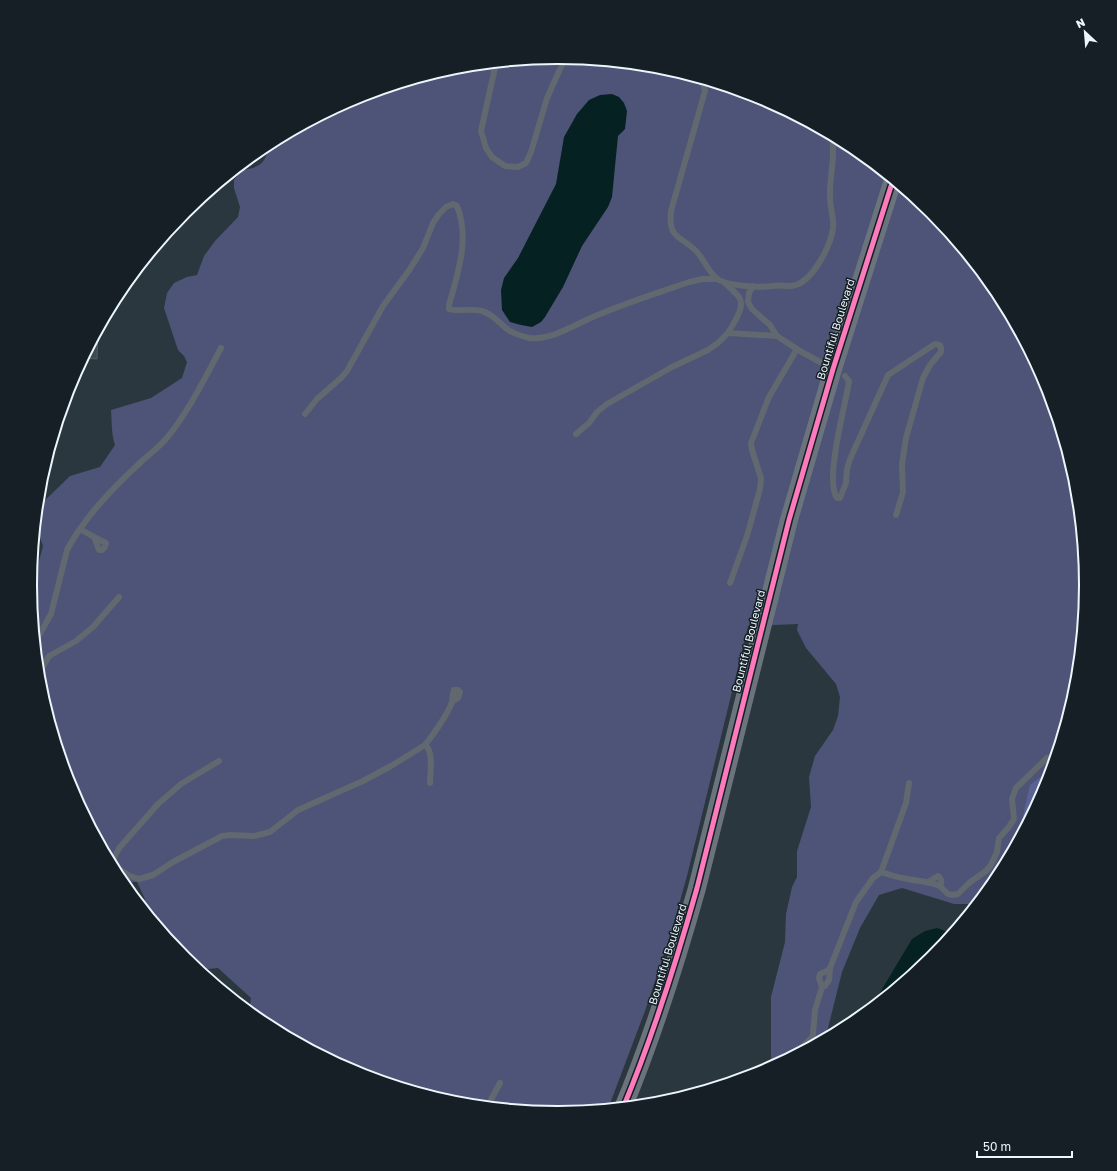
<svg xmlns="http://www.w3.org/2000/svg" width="1117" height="1171" viewBox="0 0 1117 1171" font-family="'Golos Text',sans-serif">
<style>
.green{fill:#4d5477}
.forest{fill:#596293}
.water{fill:#062122}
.building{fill:#3f4b4f;stroke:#505c61}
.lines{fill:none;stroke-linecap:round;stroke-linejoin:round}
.lane{stroke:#616870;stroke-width:6}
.secondary{stroke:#6b747d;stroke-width:18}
.cycleway-casing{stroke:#151f25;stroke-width:8}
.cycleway{stroke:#fd7abc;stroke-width:5}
.labels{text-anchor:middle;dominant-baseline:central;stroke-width:3;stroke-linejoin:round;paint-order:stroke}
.street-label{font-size:11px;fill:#ebf6fd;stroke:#151f25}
.rim{fill:none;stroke:#ebf6fd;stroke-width:2}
</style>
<rect width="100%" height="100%" fill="#2a373e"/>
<path class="green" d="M559,57L662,67L761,97L852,146L932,212L998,292L1047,383L1077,483L1087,586L1077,689L1049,780L1046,781L1024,810L1018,841L998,879L977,904H954L902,888L879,895L860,928L842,972L826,1036L827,1038L773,1067L771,1058V997L785,942L786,914L792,887L797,877V851L811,807L809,777L815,756L833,730L838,716L840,697L836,684L806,648L797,630L798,624L748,626L687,876L671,933L645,1011L608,1109L558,1114L455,1104L356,1074L265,1025L249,1012L251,998L218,968L198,970L185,959L142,907L145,899L137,882H127L119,879L70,788L40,688L31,591L43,546L36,526L38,507L70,476L100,467L115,445C111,433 112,422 111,410L151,398L182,378L187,362L184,356L178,350L164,308L167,293L174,283L187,277L197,275L204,256L215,241L238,217L240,207L234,188V180L242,170C259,168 267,163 268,145L356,97L456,67Z"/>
<polygon class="forest" points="1053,768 1047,788 1018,841 1021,823 1030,785 1051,769"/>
<g class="water">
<polygon points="612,94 619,97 624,103 627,111 625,129 618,136 612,197 608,207 582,246 563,287 545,317 541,322 532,327 521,325 510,322 502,310 501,290 504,278 518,258 556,184 564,137 577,114 589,100 600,95"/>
<polygon points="937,928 953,934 932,959 869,1011 912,939 925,931"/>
</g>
<polygon class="building" points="98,331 97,359 84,358 92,342"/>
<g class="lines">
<g class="lane">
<polyline points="496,63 481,131 486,148 492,157 505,166 518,167 526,163 531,152 547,98 565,58"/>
<path d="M699,79L704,86L705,91L671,211C668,239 680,235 696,251C705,260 708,273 719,280C729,286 760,288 772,286C780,284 789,288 796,285C814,279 831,245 833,228C834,217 830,208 830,197C829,177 836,157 832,137"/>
<path d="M725,283C729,287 735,292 739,297C746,307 733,324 728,333L777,336L770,325L752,309L748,302L749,293L753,286"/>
<polyline points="777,336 800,351 820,362"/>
<path d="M845,376L849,381C846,404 824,480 837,498H840L846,483L847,469L850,459L888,375L935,344L940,345L941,348V352L930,365L923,378L906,438L902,464L903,492L896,515"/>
<path d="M305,414L317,399L341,378L347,371L383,306L410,269L423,248L433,223L439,214L446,207L453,204L457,206C470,238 458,273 449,305V309C456,312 473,308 482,311C493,314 499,323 507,329C513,334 521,336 529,338C552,341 579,322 600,314C629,302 660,292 689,282L703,279H717"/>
<polyline points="576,434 589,423 597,412 607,404 672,367 708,350 718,343 728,333"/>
<polyline points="80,529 94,537 99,550 102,550 105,547 106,543 94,537"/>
<polyline points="730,583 747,536 760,489 761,478 752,450 751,443 769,397 797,349"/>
<path d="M36,644L37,639L51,614L67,550C85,516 115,486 143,460C151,453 159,447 166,439C187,414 205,378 221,348"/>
<polyline points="38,669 42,668 49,656 76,641 93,627 119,597"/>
<polyline points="219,761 181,784 158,804 120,847 114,857 114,864 117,868 130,876 139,879 153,875 173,862 222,836 230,835 254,836 270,832 298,810 363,781 391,766 425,745"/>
<path d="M430,783C430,773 434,751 425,745C433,735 448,714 452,702C453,698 452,695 454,690H458L460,692L458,698L453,701"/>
<path d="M909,783L906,803L881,872C888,874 895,877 903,878C915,881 928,881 940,886C942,881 942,879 938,876L928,882"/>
<polyline points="940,886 948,894 953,895 958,894 969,883 986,871 991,865 997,852 999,838 1008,828 1014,819 1012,799 1016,788 1047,758"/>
<polyline points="830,968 827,971 820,974 819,978 822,987 825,986 829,980 830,968 856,902 873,878 881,872"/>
<polyline points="812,1046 815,1010 822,987"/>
<polyline points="799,1053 800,1049 812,1037"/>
<polyline points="487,1107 500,1083"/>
</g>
<path class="secondary" d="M623,1108C653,1036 676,963 697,888L789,520L833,369L893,180"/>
<defs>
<path id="cycleway" d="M623,1108C653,1036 676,963 697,888L789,520L833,369L893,180"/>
</defs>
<use href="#cycleway" class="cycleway-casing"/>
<use href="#cycleway" class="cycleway"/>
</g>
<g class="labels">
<g class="street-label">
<text transform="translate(835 329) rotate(-73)">Bountiful Boulevard</text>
<text transform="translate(748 641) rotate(-76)">Bountiful Boulevard</text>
<text transform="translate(667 954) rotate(-73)">Bountiful Boulevard</text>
</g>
</g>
<path d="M0 0H1117V1171H0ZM37 585a521 521 0 1 1 1042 0a521 521 0 1 1-1042 0Z" fill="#151f25" fill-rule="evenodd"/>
<path class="rim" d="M37 585a521 521 0 1 1 1042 0a521 521 0 1 1-1042 0Z"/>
<g transform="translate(1085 32) rotate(334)" stroke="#151f25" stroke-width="3" paint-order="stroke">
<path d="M0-3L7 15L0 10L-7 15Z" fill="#ebf6fd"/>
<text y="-6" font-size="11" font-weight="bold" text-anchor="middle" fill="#ebf6fd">N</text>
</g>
<path d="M977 1151v6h95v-6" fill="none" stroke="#ebf6fd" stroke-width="2"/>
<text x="983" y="1151" font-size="12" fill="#ebf6fd" stroke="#151f25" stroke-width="3" paint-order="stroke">50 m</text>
</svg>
